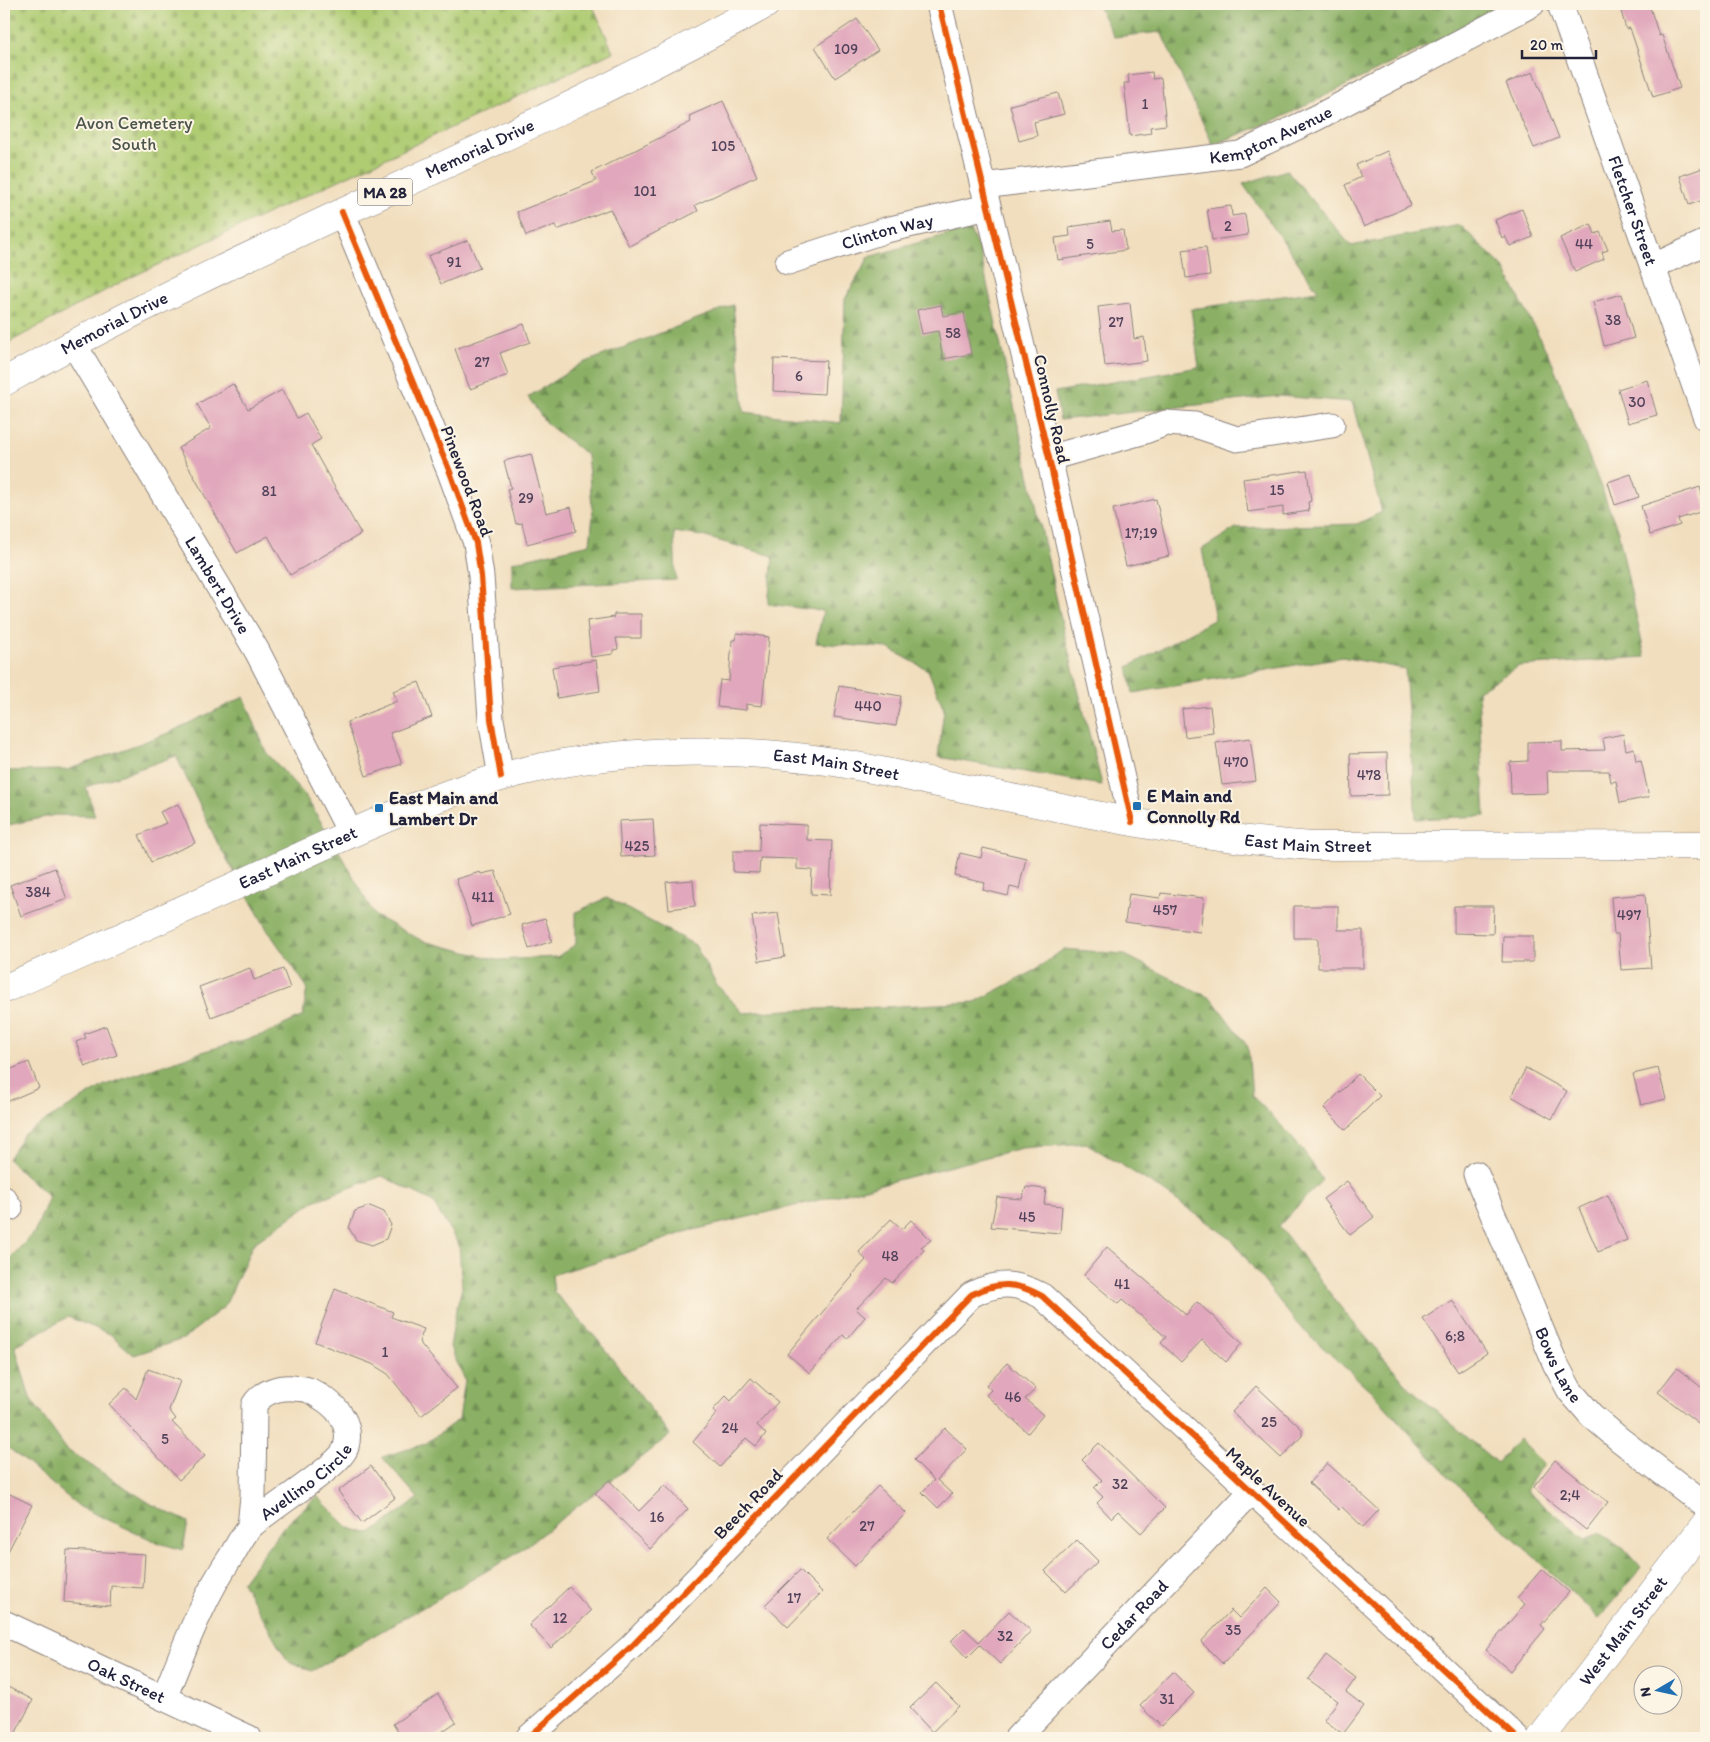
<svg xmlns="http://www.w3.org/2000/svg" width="1710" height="1742" viewBox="0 0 1710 1742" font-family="Itim,sans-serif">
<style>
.forest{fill:url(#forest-firs);stroke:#566950}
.cemetery{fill:url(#cemetery-stones);stroke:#687757}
.building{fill:#e1a7bc}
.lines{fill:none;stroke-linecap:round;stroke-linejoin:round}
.minor-casing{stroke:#8a807c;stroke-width:27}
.major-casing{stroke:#8a807c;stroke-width:29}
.minor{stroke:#fff;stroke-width:25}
.major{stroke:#fff;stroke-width:28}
.cycleway-casing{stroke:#fcf5e5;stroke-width:9}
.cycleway{stroke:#e8590c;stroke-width:6}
.poi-dot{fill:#1f6fb2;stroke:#fcf5e5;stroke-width:2}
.labels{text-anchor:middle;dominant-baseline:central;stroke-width:4;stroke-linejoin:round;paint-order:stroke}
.number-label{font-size:15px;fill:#52435b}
.shield{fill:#fcf5e5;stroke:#63616e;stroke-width:1}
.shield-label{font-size:16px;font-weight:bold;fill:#22223b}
.park-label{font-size:18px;fill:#4c554c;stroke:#fcf5e5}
.street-label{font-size:18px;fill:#22223b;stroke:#fcf5e5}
.poi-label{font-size:18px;font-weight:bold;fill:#22223b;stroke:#fcf5e5;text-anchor:start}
</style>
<defs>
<pattern id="forest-firs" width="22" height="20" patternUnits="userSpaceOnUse" patternTransform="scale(1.25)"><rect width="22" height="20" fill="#8bb065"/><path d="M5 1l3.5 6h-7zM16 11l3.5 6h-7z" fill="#718f54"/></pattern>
<pattern id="cemetery-stones" width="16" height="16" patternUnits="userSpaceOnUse" patternTransform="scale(1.25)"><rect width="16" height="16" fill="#afcc73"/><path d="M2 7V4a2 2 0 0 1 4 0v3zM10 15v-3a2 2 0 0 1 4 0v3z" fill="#96af64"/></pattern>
</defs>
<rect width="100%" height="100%" fill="#fcf5e5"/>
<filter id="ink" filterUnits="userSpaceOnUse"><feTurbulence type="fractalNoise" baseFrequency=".02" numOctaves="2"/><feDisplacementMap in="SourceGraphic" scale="10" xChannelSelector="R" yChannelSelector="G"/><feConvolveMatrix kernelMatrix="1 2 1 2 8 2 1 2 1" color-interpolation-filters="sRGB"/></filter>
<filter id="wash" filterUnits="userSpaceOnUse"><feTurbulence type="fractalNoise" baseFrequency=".0096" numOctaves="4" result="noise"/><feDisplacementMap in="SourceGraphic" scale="20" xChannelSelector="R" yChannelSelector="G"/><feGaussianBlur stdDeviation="1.12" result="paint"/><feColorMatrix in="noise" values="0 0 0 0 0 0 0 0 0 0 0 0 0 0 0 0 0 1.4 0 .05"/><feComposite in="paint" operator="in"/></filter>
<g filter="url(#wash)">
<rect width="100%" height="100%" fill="#f1debe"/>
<g class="forest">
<polygon points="1097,4 1512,4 1280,118 1213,145 1161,32 1114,37"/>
<polygon points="1287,170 1351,246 1460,225 1504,268 1552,362 1618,531 1645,657 1519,666 1478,691 1485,816 1416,819 1405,669 1342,657 1133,693 1128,667 1215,619 1202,549 1236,528 1357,524 1382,512 1352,402 1279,396 1060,420 1055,392 1199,367 1191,309 1318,291 1243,184"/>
<polygon points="969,228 980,252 1065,637 1102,785 938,757 944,709 928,670 888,648 816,643 823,611 768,604 773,556 702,536 674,532 676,580 512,588 512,562 590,544 593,515 587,455 546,423 528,397 581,364 733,305 744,412 841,423 845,299 869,257"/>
<path d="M244,697L266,752L304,794L346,863L375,916L423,941L498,960L557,957L576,944V912L607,898L695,945L716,984L743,1013L788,1010L883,1007L975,1002L1032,972L1064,949L1123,954L1212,999L1248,1047L1252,1096C1278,1121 1304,1148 1322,1180L1279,1226L1345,1313L1410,1388L1497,1463L1519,1439L1543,1463L1526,1491L1585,1539L1600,1533L1622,1547L1641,1568L1599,1618L1454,1482L1370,1390L1298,1325L1231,1239L1162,1190L1086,1143L1022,1148L803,1204L685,1232L638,1249L552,1275L554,1292L597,1339L670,1435L516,1554L312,1671L287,1660L242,1582L284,1526L317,1496L349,1528L371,1534L418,1498L382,1457L425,1444L459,1419L465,1380L450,1347L456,1310L462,1288L459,1245L432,1201L382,1176L314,1201L253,1244L225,1306L183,1339L134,1355L110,1334L68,1317L15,1346L30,1398L67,1450L151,1504L188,1522L183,1550L159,1543L80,1507L4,1444V1265L35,1231L49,1197L8,1159L24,1134L105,1085L205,1051L265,1034L303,1016L307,987L268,931L217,842L176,756L86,787L95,816L55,815L4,826V771L67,770L166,734Z"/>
</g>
<polygon class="cemetery" points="4,4 592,4 613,52 123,281 4,345"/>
<g id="blocks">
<g class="building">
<polygon points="1619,4 1649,4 1659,36 1662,35 1680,88 1653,97 1630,28 1626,29"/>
<polygon points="857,19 878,50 835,78 815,47"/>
<polygon points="1152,72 1153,79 1161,78 1166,125 1150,127 1151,133 1130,136 1124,83 1129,83 1128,75"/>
<polygon points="1533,72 1559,138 1534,148 1506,83"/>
<polygon points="1058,93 1064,114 1034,122 1037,136 1019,141 1010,105"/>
<polygon points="723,101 757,176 695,205 698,211 629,246 610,209 557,230 555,225 526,236 517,212 596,181 592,172 691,122 689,116"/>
<polygon points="1387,151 1411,205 1364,227 1345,185 1361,177 1356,165"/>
<polygon points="1706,167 1706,199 1689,205 1680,176"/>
<polygon points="1231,206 1232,216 1245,214 1248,235 1212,240 1207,209"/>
<polygon points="1522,209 1533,237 1510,246 1505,236 1502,238 1495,220"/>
<polygon points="1110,221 1112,231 1123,230 1126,250 1058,260 1055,238 1070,236 1069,227"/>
<polygon points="1591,224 1595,234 1600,232 1608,250 1602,252 1604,259 1575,272 1560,238"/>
<polygon points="468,240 480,268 441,284 428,256"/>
<polygon points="1206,247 1210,275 1186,278 1182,250"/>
<polygon points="1622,294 1634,338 1604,346 1593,302"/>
<polygon points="1130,303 1134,339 1144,337 1147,361 1105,366 1098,307"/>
<polygon points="941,305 943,316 964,312 971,354 943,359 938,331 922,334 917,310"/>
<polygon points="524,324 530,342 500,353 508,375 470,389 455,349"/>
<polygon points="774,359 826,361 824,394 773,391"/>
<polygon points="1647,380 1657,415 1628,423 1618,389"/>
<polygon points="233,384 248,409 282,390 297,418 306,413 321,439 311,445 361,534 290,575 268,536 237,553 178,448 211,428 197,404"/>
<polygon points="531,454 546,513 571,507 576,531 527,544 522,523 516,524 507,489 511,488 504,461"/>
<polygon points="1307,470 1311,501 1308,502 1309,511 1283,515 1283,507 1248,512 1243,479"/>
<polygon points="1631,474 1639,497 1615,505 1608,482"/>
<polygon points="1700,487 1706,510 1678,519 1680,525 1650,535 1641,506"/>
<polygon points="1156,499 1169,556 1126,566 1113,509"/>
<polygon points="614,614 641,614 641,638 616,638 618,649 613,650 613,654 591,657 587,621 614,617"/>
<polygon points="737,633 769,637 762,706 746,704 746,710 717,707 720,680 729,681 732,640 736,640"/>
<polygon points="596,660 600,691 557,698 552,667"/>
<polygon points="419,682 432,717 390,733 402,764 366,776 347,722 397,701 393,691"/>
<polygon points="839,686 901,696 896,726 834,717"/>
<polygon points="1210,706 1213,733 1185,737 1182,709"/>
<polygon points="1623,734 1626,750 1634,748 1636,761 1641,760 1649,797 1620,803 1616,781 1611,782 1609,771 1547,771 1548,793 1511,794 1510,762 1528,761 1528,742 1562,741 1562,751 1605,750 1603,738"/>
<polygon points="1250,738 1256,781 1222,785 1216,743"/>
<polygon points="1387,753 1388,795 1351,796 1350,754"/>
<polygon points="178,804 195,843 151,862 139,835 166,823 160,812"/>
<polygon points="653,819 655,855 621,857 619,821"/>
<polygon points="760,823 807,825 807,840 832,841 830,895 811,894 812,870 797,869 797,859 760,858 759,873 733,872 733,851 759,851"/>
<polygon points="983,848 1026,858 1019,889 1010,887 1008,896 983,890 985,883 955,876 960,853 981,858"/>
<polygon points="55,868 67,899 21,916 10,885"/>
<polygon points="495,871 510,914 472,926 456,879 480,872 481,874"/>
<polygon points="693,880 695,906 669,909 666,882"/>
<polygon points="1161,893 1204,898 1200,932 1125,922 1129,894 1160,898"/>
<polygon points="1645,894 1651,968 1621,970 1618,934 1614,934 1611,897"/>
<polygon points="1294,906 1338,906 1338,930 1363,930 1363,968 1318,968 1318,938 1294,938"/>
<polygon points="1454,906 1494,906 1493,934 1454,933"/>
<polygon points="778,913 785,957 759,961 752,916"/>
<polygon points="545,918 552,941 529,949 522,925"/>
<polygon points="1503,936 1533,936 1533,962 1502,962"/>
<polygon points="250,968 254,980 283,969 290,988 211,1017 199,987"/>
<polygon points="106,1026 117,1055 85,1067 76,1042 86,1038 84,1034"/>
<polygon points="29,1062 39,1088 4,1103 4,1072"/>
<polygon points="1526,1068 1567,1091 1552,1119 1511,1096"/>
<polygon points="1658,1068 1666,1099 1641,1105 1633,1074"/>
<polygon points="1358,1074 1380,1096 1346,1130 1324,1108"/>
<polygon points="1347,1181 1374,1217 1350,1235 1323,1199"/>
<polygon points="1026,1187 1046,1189 1044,1204 1062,1206 1060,1233 991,1227 997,1197 1022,1199"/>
<polygon points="1608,1195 1627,1240 1598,1252 1579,1208"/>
<polygon points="370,1206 384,1212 391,1225 386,1239 372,1245 356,1240 349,1228 355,1211"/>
<polygon points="891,1219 902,1229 911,1220 931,1240 921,1247 924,1250 892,1283 886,1278 856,1309 865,1317 847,1339 843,1335 810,1373 787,1354 853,1276 852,1275 866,1260 859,1252"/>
<polygon points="1107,1247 1186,1315 1197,1302 1242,1343 1226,1362 1202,1340 1181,1362 1161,1343 1166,1337 1122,1300 1118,1304 1084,1275"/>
<polygon points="335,1289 393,1312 391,1317 424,1329 419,1342 457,1388 421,1416 388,1374 372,1364 315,1342"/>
<polygon points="1452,1300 1487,1353 1458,1372 1423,1319"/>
<polygon points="1007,1363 1036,1389 1025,1399 1043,1415 1028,1433 986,1395 991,1390 986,1385"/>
<polygon points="1677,1368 1706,1391 1706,1429 1658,1392"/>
<polygon points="148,1369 180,1381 169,1410 176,1419 172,1422 205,1456 179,1480 109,1404 126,1388 136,1399"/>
<polygon points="751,1378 778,1402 757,1425 766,1434 756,1446 746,1438 720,1467 693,1442 717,1413 713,1410 726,1396 731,1401"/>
<polygon points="1256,1386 1302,1429 1302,1436 1281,1458 1232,1412"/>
<polygon points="945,1428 967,1449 937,1480 952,1494 938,1508 922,1492 934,1480 914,1460"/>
<polygon points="1099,1443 1165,1508 1141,1533 1118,1511 1111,1518 1097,1503 1103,1497 1094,1488 1102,1480 1082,1460"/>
<polygon points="1555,1460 1608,1502 1586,1530 1533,1488"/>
<polygon points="1327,1463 1379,1510 1363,1527 1342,1507 1339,1510 1309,1483"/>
<polygon points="371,1466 395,1498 362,1523 338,1491"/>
<polygon points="609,1480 639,1511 665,1485 688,1509 650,1549 595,1493"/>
<polygon points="878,1486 906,1513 855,1566 827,1539"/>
<polygon points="4,1491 32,1505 4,1559"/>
<polygon points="1077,1540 1098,1561 1066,1592 1045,1571"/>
<polygon points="67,1550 145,1554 143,1588 111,1586 110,1606 64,1602"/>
<polygon points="1542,1569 1569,1592 1541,1625 1545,1629 1510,1671 1486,1650 1525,1604 1517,1598"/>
<polygon points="800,1570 822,1592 788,1627 765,1605"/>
<polygon points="569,1587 591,1611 551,1648 529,1625"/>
<polygon points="1267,1588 1281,1602 1223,1664 1201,1642 1231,1610 1239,1618"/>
<polygon points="1009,1611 1031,1631 1000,1664 980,1645 967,1658 951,1641 964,1628 979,1642"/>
<polygon points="1326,1655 1356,1678 1346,1692 1364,1706 1343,1734 1324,1720 1338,1701 1308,1679"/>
<polygon points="1173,1672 1194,1693 1161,1726 1140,1706"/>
<polygon points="936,1683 959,1706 932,1732 910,1708"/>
<polygon points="4,1685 33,1700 13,1738 4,1738"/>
<polygon points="438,1694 456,1722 433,1738 402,1738 393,1724"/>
</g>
</g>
</g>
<g filter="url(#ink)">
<use href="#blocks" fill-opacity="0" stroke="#8a807c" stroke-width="1"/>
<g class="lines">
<defs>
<g id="minor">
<polyline points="939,4 1049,458 1132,822"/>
<path id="s1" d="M1560,4L1706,418"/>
<path id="s2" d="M983,186L1240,154L1316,118L1532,4"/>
<polyline points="342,212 450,472 476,543 481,576 491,719 501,777"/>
<path id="s3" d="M788,262L886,230L988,207"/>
<polyline points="1654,266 1706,242"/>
<path id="s4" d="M73,343L257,651L351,834"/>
<polyline points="1049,458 1142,432 1166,423 1195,425 1237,439 1332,425"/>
<path id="s5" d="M1476,1174L1555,1363L1570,1391L1591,1415L1619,1439L1706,1506"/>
<polyline points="4,1199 10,1208"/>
<path id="s6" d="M4,1623L249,1738"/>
<path id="s7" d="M164,1698C184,1649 202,1599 232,1555C238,1545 243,1534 251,1526C269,1508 341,1466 346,1447C352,1425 339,1408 321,1397C317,1395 312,1391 308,1390C303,1388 298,1389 293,1388C278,1387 262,1392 254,1405L253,1496L250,1527"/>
<path d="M528,1738L632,1646L971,1295C997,1281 1017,1282 1042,1296L1517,1738"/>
<path id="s8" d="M1017,1738L1251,1492"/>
</g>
<g id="major">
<path id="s9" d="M4,382C251,242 519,143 766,4"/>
<path id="s10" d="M4,989C91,950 179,912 266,872C343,837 420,800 501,777C606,748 726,745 834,762C865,767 896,774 928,781C1055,806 1182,837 1312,846L1706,845"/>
<path id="s11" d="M1541,1738L1706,1523"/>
</g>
</defs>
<use href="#minor" class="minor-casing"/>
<use href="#major" class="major-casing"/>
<use href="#minor" class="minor"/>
<use href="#major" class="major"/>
<defs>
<g id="cycleway">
<polyline points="939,4 1049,458 1132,822"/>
<polyline points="342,212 450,472 476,543 481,576 491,719 501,777"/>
<path d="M528,1738L632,1646L971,1295C997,1281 1017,1282 1042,1296L1517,1738"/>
</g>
</defs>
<use href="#cycleway" class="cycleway-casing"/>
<use href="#cycleway" class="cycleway"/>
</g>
</g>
<g class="poi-dot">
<rect x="1132" y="801" width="10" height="10" rx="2.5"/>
<rect x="374" y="803" width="10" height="10" rx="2.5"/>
</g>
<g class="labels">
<g class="number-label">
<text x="846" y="49">109</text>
<text x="1145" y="104">1</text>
<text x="723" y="146">105</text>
<text x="645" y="191">101</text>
<text x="1228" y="226">2</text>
<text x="1090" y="244">5</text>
<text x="1584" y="244">44</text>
<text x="454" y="262">91</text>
<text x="1613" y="320">38</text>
<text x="1116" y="322">27</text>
<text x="953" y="333">58</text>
<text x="482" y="362">27</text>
<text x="799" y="376">6</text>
<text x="1637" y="402">30</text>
<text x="1277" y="490">15</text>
<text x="269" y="491">81</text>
<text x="526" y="498">29</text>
<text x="1141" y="533">17;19</text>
<text x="868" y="706">440</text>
<text x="1236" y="762">470</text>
<text x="1369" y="775">478</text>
<text x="637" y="846">425</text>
<text x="38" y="892">384</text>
<text x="483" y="897">411</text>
<text x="1165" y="910">457</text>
<text x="1629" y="915">497</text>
<text x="1027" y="1217">45</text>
<text x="890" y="1256">48</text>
<text x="1122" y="1284">41</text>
<text x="1455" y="1336">6;8</text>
<text x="385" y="1352">1</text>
<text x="1013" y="1397">46</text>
<text x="1269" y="1422">25</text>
<text x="730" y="1428">24</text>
<text x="165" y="1439">5</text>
<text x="1120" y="1484">32</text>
<text x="1570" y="1495">2;4</text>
<text x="657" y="1517">16</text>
<text x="867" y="1526">27</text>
<text x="794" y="1598">17</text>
<text x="560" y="1618">12</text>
<text x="1233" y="1630">35</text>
<text x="1005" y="1636">32</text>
<text x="1167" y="1699">31</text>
</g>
<rect class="shield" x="357.5" y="178.5" width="55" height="27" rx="4"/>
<g class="shield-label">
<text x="385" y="192">MA 28</text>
</g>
<g class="park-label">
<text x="134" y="123">Avon Cemetery<tspan x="134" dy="21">South</tspan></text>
</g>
<g class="street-label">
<text stroke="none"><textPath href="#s2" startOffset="294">Kempton Avenue</textPath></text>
<text stroke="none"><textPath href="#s9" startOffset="530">Memorial Drive</textPath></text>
<text stroke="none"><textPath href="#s1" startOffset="219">Fletcher Street</textPath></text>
<text stroke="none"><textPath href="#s3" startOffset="104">Clinton Way</textPath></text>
<text stroke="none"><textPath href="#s9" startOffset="125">Memorial Drive</textPath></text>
<text transform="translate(1052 409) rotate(77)">Connolly Road</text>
<text transform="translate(467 481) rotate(69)">Pinewood Road</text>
<text stroke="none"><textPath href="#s4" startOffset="282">Lambert Drive</textPath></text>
<text stroke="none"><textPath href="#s10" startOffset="879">East Main Street</textPath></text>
<text stroke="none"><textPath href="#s10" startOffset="1358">East Main Street</textPath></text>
<text stroke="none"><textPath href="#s10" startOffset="322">East Main Street</textPath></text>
<text stroke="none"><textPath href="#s5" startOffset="208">Bows Lane</textPath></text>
<text stroke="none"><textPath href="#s7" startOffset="264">Avellino Circle</textPath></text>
<text transform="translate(1268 1487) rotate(43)">Maple Avenue</text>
<text transform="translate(748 1504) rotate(-46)">Beech Road</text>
<text stroke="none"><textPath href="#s8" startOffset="170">Cedar Road</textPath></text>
<text stroke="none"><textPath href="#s11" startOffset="135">West Main Street</textPath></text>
<text stroke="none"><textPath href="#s6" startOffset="135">Oak Street</textPath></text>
</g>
<g class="poi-label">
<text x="1147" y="796">E Main and<tspan x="1147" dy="21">Connolly Rd</tspan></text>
<text x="389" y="798">East Main and<tspan x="389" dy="21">Lambert Dr</tspan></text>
</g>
</g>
<rect width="1710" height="1742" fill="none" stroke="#fcf5e5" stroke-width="20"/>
<g transform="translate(1658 1690) rotate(261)"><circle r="24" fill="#fcf5e5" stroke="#a5a1a1"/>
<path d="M0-4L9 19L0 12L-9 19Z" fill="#1f6fb2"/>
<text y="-8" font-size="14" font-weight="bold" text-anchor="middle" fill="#22223b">N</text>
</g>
<path d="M1522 50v8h74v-8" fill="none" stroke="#22223b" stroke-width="2.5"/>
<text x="1530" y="50" font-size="15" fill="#22223b" stroke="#fcf5e5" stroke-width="4" paint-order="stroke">20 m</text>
</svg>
